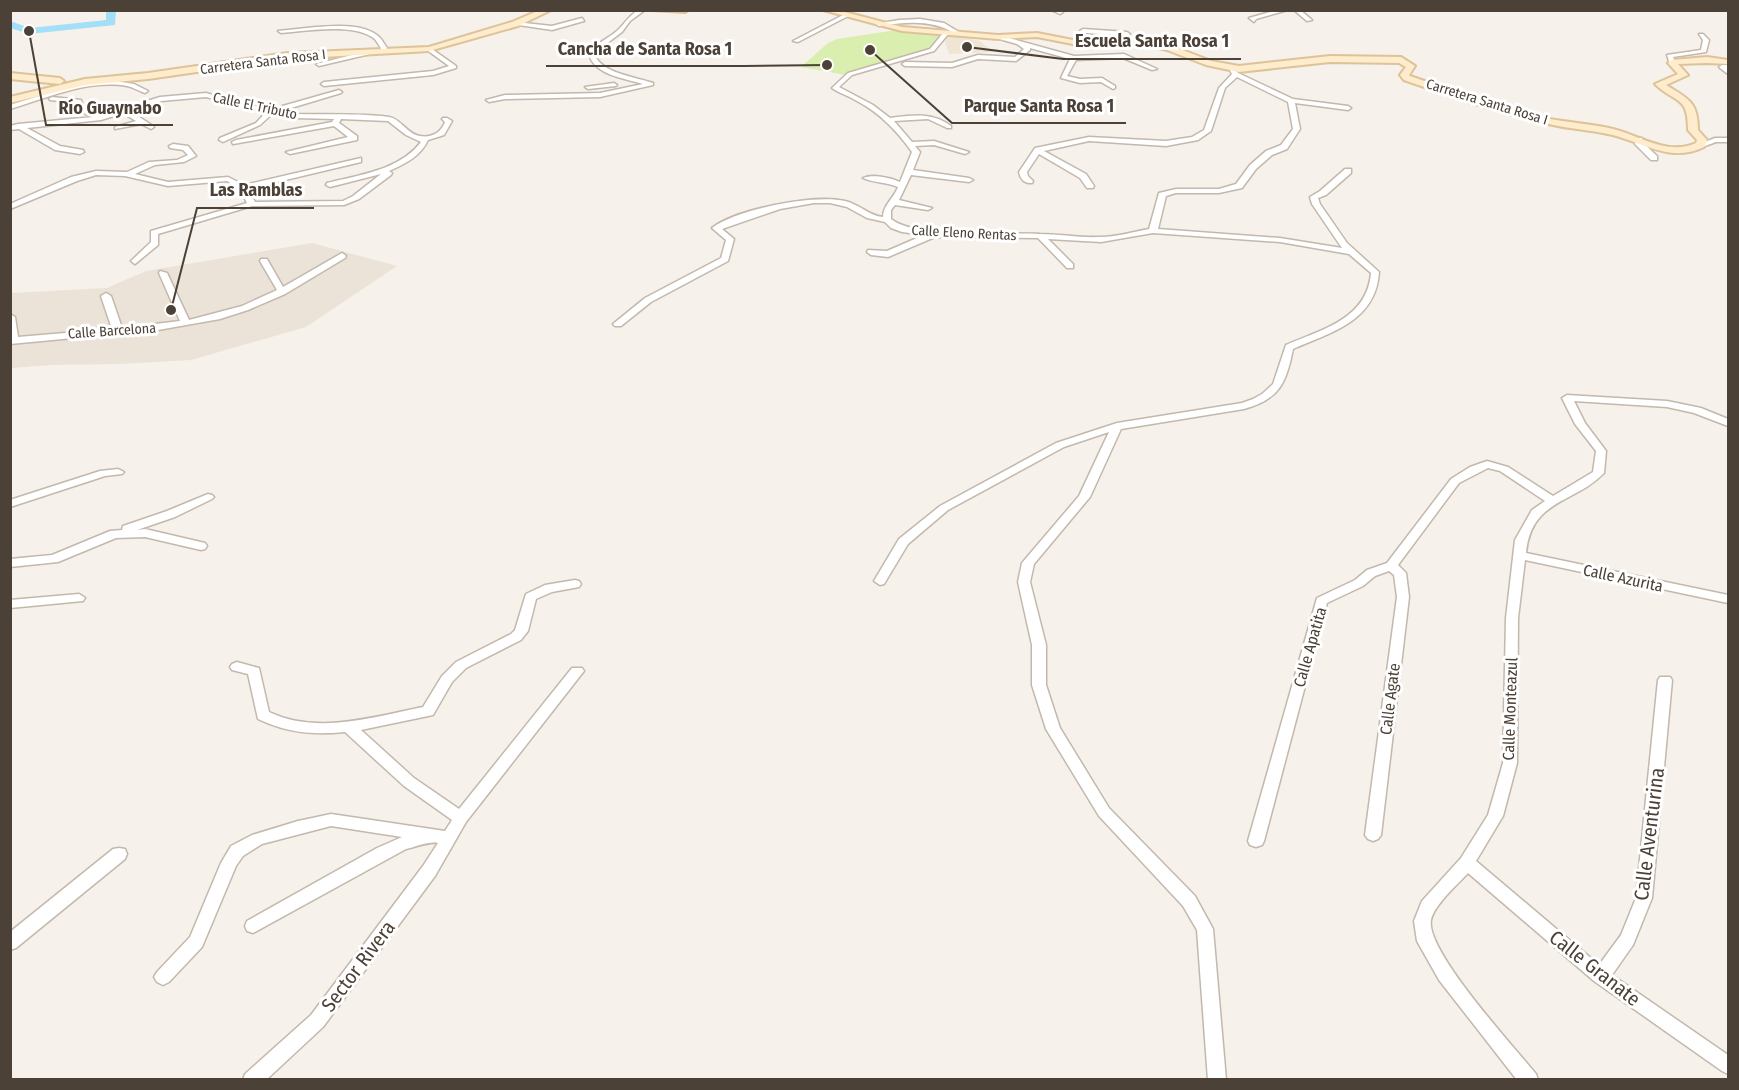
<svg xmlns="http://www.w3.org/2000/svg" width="1739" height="1090" viewBox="0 0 1739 1090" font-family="'Fira Sans Condensed',sans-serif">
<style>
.residential{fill:#ebe3d8}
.education{fill:#f0e5d3}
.green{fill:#daeeb0}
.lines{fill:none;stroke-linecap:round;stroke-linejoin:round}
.river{fill:#a3dff7;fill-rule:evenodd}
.street-casing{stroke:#c3b8ac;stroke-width:3}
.secondary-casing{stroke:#ddc399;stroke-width:4}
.street{fill:#fff;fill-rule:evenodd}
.secondary{fill:#ffeccc;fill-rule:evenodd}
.labels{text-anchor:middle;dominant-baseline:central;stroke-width:6;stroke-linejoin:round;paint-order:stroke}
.far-street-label{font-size:14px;fill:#4c4137;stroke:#fff}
.street-label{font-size:16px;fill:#4c4137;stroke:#fff}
.near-street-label{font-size:20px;fill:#4c4137;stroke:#fff}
.leader{fill:none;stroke:#4c4137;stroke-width:2}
.callout-dot{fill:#4c4137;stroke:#fff;stroke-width:2}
.callout-label{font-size:18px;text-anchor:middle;font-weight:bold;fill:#4c4137;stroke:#fff;stroke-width:6;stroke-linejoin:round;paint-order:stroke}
</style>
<rect width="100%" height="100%" fill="#f6f1eb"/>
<polygon class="residential" points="312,243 397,266 306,327 191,360 119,364 51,365 11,368 11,293 107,288 146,271"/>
<polygon class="education" points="955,36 980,41 992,52 949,54 945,42 947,37"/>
<polygon class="green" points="897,30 941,34 928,51 846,75 801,67 828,43 837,39"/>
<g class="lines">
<polygon class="river" points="106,10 116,10 115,25 29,34 10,28 10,21 30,28 106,20"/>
<defs>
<g id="street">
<path d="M638,10H645L630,21L622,32L598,50L595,55C601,73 636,77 653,83V85L600,97L505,99L489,102L486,100L505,95L600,93L643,84C625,78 596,76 589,55C595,43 608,39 618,30C626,22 627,18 638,10Z"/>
<polygon points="1051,10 1063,12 1060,14"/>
<polygon points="1277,10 1288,10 1256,19 1254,22 1249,18"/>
<polygon points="1294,10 1300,10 1312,20 1307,21"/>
<polygon points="845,14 850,15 798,42 793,41"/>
<polygon points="582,18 584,21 552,30 512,24 515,22 552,26"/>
<path d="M920,19L944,23L962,34L957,35C934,19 906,22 879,26L876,24L899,20Z"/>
<path d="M316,27C334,26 363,23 378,36C382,39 384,44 387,48L383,53H379L381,48C378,44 376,39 372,37C351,23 305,31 281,33L278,31Z"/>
<polygon points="1083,29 1127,32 1130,34 1127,36 1086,33 1085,43 1082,45 1079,43 1080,31"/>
<path d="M944,32L949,33L934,51L852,75L839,87L873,105L890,118C913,115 932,112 951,126V128H947L928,119L894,121L912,142L934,141L969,152L965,154L934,145L915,146L920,152L913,170L969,178L973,180L969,182L911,175L899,200L932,208L928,210L895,205L891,210V219C915,239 1006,232 1040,234C1060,234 1080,238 1100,237C1116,237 1133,232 1149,229L1159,193L1176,189H1219L1236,184L1250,165L1266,151L1281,145L1293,129L1288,102L1237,77L1225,88L1211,131L1198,140L1166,146L1089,141L1044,151L1086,174L1094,186L1093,188H1087L1080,178L1039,154L1027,172L1028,176L1033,181L1032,183C1024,184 1020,178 1019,172L1035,148L1089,137L1166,141L1192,137L1204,130L1219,88L1232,74L1229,68H1233L1238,73L1293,99L1348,106L1351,108L1348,110L1295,103L1300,129L1287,149L1272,155L1256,169L1242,188L1219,193H1176L1166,196L1158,229L1280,238L1342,248L1312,204L1310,197L1320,191L1345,169H1351V173L1326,195L1318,198L1320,204L1347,243L1379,272C1376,321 1332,332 1293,349C1286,383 1280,399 1244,409L1121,429L1090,497L1034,564L1030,582L1046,645V685L1060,728L1109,808L1195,896L1213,929L1226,1080H1208L1197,930L1183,906L1099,816L1046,729L1032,685V645L1018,582L1022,563L1079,496L1109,432L1064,447L948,510L908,544L884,584L880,585L874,581L899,539L940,506L1056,443L1117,423L1242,403L1253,399L1262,394L1273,384L1286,345C1323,329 1367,319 1371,273L1349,254L1280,242L1153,233L1101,242L1048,239L1073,264V268H1067L1038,238L935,237L888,257L871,255L867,252L868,250L887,251L924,235L902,232L891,228L885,222L867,218L847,207L830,203H814L780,209L722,229L734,239L728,261L651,302L621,326H615L613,324L645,298L721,258L726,240L712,228C736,209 815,194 845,201C859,204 869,216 883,217C883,205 894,198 898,187C887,182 873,183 863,178C872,174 890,177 900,182L912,152C897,131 880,113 857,101C849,96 839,93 832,88L848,73L930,49Z"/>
<polygon points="1699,34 1703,34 1709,40 1706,52 1673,57 1675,63 1670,64 1667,55 1701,50 1703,40"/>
<polygon points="998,35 1074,56 1124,54 1157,69 1152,70 1123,58 1076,60 1067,76 1080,79 1102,78 1115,86 1115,88 1113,89 1101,82 1080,83 1061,78 1070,59 1030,48 1030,50 1016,61 978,59 952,67 905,66 902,64 905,62 952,63 978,55 1015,57 1024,49 1017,44 996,38"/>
<polygon points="429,47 456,66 456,68 433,75 324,86 321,84 324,82 433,71 449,66 427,50"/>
<polygon points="372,50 374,53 319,66 316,64"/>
<polygon points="1722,65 1728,65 1728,74 1720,68 1719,67"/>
<path d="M115,81L134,84L148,91L145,93C139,91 133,87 127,86C88,79 47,98 10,109V105C45,94 79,83 115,81Z"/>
<polygon points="614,83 617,85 616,86 588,89 585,87"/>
<path d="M339,90L342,92L341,93L281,111L296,114C326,115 359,113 389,117C401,119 407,134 420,136C431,138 441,133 445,122L442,119L443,118H447L452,121L444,135L428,140C421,156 405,164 389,171L392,173L391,175L359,199L344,205L252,206L158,234V245L135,264L131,261L151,242V231L247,203L240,189L227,181L168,186L125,176L96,175L77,181L10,209V204L71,177L96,171L127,172L149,162L177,160L188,155L183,150L170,148L169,146L173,144L188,146L196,156L184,162L155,165L135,174L168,182L228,177L244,185L361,158V162L248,189L255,202L343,201L353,196L381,174L330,187L326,185L327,183C359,175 400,170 421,142L406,135L388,121L341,119L339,123L357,136V140L290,154L286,152L348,137L334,126L233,144L232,142L236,140L332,122L334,119L296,118L272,114L260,125L223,142L219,140L220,138L256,123L266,112L206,97L161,101L130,111L153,126L154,127L151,129L141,124L115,129V127L136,121L123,113L101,120L27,128L60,146L83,150L84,152L80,154L55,150L19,129L10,130V126L18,124L93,117L79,111L76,103L50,100L49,99L52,97L81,100L84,109L102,115L160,97L206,93L244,104L272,109Z"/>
<polygon points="1636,138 1642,138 1642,142 1657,156 1657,160 1651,160 1635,144"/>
<polygon points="1715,138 1728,138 1728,142 1716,142 1694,150 1690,148"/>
<polygon points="342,253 346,256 345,258 285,294 248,310 220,319 158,330 10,344 10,314 15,317 18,337 112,329 101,296 106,293 111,296 122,328 180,321 159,273 160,271 167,273 189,320 242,306 277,290 260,261 261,259 267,259 283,287"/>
<path d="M1567,395L1667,401L1701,408L1728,419V426L1694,413L1667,407L1574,401L1585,423L1606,451L1604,473C1574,504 1531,499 1526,553L1728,595V603L1525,560L1518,618L1517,763L1503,816L1476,861L1599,965L1621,935L1636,898L1658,680L1660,677H1670L1672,680L1652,898L1633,945L1612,975L1728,1055V1074L1722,1071L1594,981L1468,873C1458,884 1434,905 1431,920C1425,950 1514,1047 1536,1074L1538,1080H1517L1439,980L1417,941L1414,921L1422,901L1461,858L1488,815L1503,763L1506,618L1515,540L1532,510L1545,501L1500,471L1488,468L1459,483L1398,565L1406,573L1409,597L1381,835L1378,839L1373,841L1368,839L1365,835L1397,597L1394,575L1389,571L1375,576L1363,586L1327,603L1264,841L1262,845L1256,847L1250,845L1248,841L1317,598L1355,580L1367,570L1387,563L1451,479L1470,467L1487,461L1508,467L1553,496L1593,472L1596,451L1575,424L1562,398Z"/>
<polygon points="118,469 124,472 122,474 105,476 10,507 10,500 100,471"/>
<polygon points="208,494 212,495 214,497 212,499 175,517 137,530 145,529 205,543 207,546 205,549 201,550 145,537 116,538 58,562 10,567 10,559 52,555 110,531 122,530 123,526 167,511"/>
<path d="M575,580L579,581L581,584L579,587L552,592L536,599L528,631L521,640L466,668L452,682L433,715L361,730L414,778L459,809L572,668H582L584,671L466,822L435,876L323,1027L266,1080H243L245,1074L311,1015L423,866L438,843C429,841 416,847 406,849L253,933L247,931L245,926L247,921L377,848L402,837L331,826L262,844L243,856L236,866L202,947L169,982L163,985L157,982L154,977L157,972L190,937L221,863L231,846L252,835L298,821L331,814L445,831L452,820L404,786L345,732C313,735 287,733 258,719L248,674L232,670L230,667L232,664L237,662L259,668L269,712C318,735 373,717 423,707L442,676L456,662L511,634L515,630L526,594L545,585Z"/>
<polygon points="79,594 85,598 83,601 10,608 10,600"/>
<polygon points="119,848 125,849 127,854 125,859 16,948 10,950 10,932 113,849"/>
</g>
<g id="secondary">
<polygon points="540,10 551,10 518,26 429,51 288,59 148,79 85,85 10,103 10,97 85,79 148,73 288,53 429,47 512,22"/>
<polygon points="652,10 688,10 685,12"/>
<path d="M823,10H837L902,27L998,35L1037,33L1073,40L1150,42L1172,46L1211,61L1239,66L1330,56L1401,57L1415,66L1409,75L1410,76C1456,92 1503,108 1550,119C1571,123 1593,124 1613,129C1641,136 1668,156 1696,143L1697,140L1688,130C1688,95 1676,104 1655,84L1678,74L1668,63L1672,60L1707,57L1728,60V64L1707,63L1678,64L1688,75L1666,85C1688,99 1698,101 1698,130L1707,140L1704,147C1669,164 1642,141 1608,134C1590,130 1571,129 1553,125C1502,114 1453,97 1404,80L1400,75L1406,67L1399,63L1330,62L1239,72L1206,65L1167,50L1150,46L1073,44L1037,37L998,39L902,31Z"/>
<polygon points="10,73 60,78 64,81 60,84 10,79"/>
</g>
</defs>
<use href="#street" class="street-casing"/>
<use href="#secondary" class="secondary-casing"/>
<use href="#street" class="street"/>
<use href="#secondary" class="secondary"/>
</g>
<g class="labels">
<g class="far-street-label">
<text transform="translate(263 62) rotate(-7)">Carretera Santa Rosa I</text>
<text transform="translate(1487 102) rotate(17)">Carretera Santa Rosa I</text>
<text transform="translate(255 106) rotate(12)">Calle El Tributo</text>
<text transform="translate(964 233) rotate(3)">Calle Eleno Rentas</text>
<text transform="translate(112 331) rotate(-4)">Calle Barcelona</text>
</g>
<g class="street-label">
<text transform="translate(1623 578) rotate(12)">Calle Azurita</text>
<text transform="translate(1310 647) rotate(-74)">Calle Apatita</text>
<text transform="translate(1390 699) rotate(-83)">Calle Agate</text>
<text transform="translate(1510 709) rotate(-88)">Calle Monteazul</text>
</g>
<g class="near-street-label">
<text transform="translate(1649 834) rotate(-83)">Calle Aventurina</text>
<text transform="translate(358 966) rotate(-53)">Sector Rivera</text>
<text transform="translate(1595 968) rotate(38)">Calle Granate</text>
</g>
</g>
<path class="leader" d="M967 47L1063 59H1241M827 65L744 66H546M870 50L952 123H1126M29 31L46 125H173M171 310L197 208H314"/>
<g class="callout-dot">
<circle cx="967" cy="47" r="6"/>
<circle cx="827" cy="65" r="6"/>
<circle cx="870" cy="50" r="6"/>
<circle cx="29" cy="31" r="6"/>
<circle cx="171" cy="310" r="6"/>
</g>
<g class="callout-label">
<text x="1152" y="47">Escuela Santa Rosa 1</text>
<text x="645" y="55">Cancha de Santa Rosa 1</text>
<text x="1039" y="112">Parque Santa Rosa 1</text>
<text x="110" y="114">Río Guaynabo</text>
<text x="256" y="196">Las Ramblas</text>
</g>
<rect width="1739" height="1090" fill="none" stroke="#4c4137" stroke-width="24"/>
</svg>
